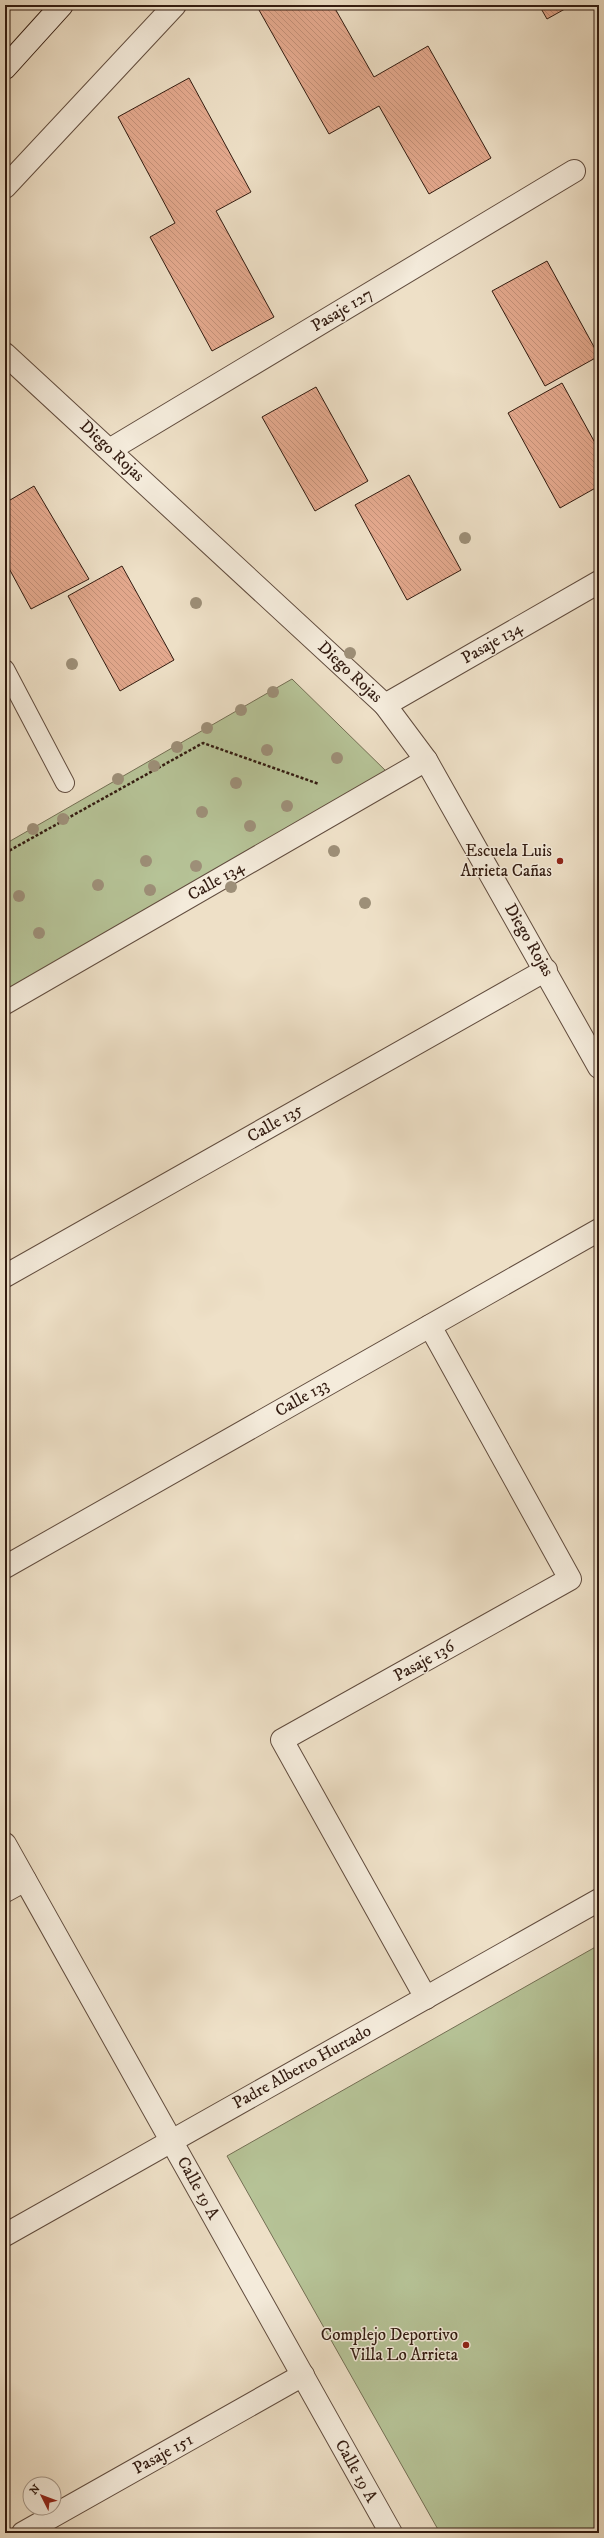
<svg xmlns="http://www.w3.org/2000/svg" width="604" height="2538" viewBox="0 0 604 2538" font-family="'IM FELL DW Pica',serif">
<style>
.green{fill:#b6c397;stroke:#746f54}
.building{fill:url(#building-back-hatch);stroke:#321b10}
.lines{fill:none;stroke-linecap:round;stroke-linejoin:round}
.service-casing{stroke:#614c3e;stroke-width:20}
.pedestrian-casing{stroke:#614c3e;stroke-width:24}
.minor-casing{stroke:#614c3e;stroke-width:24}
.secondary-casing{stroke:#321b10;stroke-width:24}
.path{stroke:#321b10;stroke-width:2.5;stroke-dasharray:3 2;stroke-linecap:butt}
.service{stroke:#f4ebdb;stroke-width:18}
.pedestrian{stroke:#f4ebdb;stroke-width:22}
.minor{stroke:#f4ebdb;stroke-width:22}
.secondary{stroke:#f4ebdb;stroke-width:22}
.tree{fill:#9d8f78}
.poi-dot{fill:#8f2418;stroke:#f4ebdb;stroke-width:1.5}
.labels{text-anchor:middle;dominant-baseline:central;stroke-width:3;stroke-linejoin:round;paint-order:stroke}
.street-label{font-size:17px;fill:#321b10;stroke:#f4ebdb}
.poi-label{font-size:17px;fill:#321b10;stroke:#f4ebdb;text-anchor:end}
</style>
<defs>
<pattern id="building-back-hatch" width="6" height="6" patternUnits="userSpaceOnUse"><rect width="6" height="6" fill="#e4a98e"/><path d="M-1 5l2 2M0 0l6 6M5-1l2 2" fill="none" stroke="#c49179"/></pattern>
</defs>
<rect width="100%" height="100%" fill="#eee0c7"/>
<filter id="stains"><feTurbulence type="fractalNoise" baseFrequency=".005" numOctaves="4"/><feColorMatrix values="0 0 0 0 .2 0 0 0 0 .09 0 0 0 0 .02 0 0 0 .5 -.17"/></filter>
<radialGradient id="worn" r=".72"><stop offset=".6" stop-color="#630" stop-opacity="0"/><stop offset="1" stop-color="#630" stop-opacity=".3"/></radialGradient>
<g class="green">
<polygon points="292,679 388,773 5,992 5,844"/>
<polygon points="599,1945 599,2533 440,2533 227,2156"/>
</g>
<g class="building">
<polygon points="267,5 333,5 374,77 428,46 491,158 429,194 379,106 329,134 259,10"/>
<polygon points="539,5 572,5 547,19"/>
<polygon points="189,78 251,192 216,211 274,317 212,351 150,237 175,223 118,117"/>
<polygon points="547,261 599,356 545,386 492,291"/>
<polygon points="562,383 599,450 599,486 560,508 508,413"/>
<polygon points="316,387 368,481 315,511 262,417"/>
<polygon points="409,475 461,570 407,600 355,505"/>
<polygon points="34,486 89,579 31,609 5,561 5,503"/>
<polygon points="122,566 174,660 120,691 68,596"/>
</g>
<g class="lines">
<defs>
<polyline id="service" points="5,669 65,783"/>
<polyline id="pedestrian" points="5,187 175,5"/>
<g id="minor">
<polyline points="5,354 385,705 426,760 599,1067"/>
<polyline points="111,449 574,171"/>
<polyline points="385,705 599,582"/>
<polyline points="5,1003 426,760"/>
<polyline points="5,1276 546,970"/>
<polyline points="5,1567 599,1230"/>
<polyline points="5,1844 391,2533"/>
<polyline points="5,1891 25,1880"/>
<polyline points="426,1998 282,1740 570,1579 430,1326"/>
<polyline points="5,2235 599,1900"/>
<polyline points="23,2533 303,2375"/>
</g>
<polyline id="secondary" points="5,68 62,5"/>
</defs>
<use href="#service" class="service-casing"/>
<use href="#pedestrian" class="pedestrian-casing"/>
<use href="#minor" class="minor-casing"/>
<use href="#secondary" class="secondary-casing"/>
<polyline class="path" points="5,853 203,743 319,784"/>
<use href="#service" class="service"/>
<use href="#pedestrian" class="pedestrian"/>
<use href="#minor" class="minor"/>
<use href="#secondary" class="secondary"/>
</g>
<g class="tree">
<circle cx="465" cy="538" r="6"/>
<circle cx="196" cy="603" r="6"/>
<circle cx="350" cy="653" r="6"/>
<circle cx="72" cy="664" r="6"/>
<circle cx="273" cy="692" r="6"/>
<circle cx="241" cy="710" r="6"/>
<circle cx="207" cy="728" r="6"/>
<circle cx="177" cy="747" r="6"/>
<circle cx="267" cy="750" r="6"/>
<circle cx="337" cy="758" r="6"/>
<circle cx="154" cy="766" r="6"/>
<circle cx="118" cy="779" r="6"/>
<circle cx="236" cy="783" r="6"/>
<circle cx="287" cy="806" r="6"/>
<circle cx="202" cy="812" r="6"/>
<circle cx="63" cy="819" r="6"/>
<circle cx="250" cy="826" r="6"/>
<circle cx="33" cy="829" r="6"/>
<circle cx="334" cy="851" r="6"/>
<circle cx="146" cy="861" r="6"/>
<circle cx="196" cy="866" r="6"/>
<circle cx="98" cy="885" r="6"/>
<circle cx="231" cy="887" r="6"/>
<circle cx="150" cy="890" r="6"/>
<circle cx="19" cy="896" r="6"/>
<circle cx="365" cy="903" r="6"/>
<circle cx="39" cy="933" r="6"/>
</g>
<g class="poi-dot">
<circle cx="560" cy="861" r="4"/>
<circle cx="466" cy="2345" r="4"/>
</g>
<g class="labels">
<g class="street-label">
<text transform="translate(342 310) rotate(-31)">Pasaje 127</text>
<text transform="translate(112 451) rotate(43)">Diego Rojas</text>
<text transform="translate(492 643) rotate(-30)">Pasaje 134</text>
<text transform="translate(350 672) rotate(43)">Diego Rojas</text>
<text transform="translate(216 881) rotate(-30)">Calle 134</text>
<text transform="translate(529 940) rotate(60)">Diego Rojas</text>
<text transform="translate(275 1123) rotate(-30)">Calle 135</text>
<text transform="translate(302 1398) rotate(-30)">Calle 133</text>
<text transform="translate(424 1661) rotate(-29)">Pasaje 136</text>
<text transform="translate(302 2067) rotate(-29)">Padre Alberto Hurtado</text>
<text transform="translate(198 2188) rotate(61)">Calle 19 A</text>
<text transform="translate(163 2454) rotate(-29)">Pasaje 151</text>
<text transform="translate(356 2471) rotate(61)">Calle 19 A</text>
</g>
<g class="poi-label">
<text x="552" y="851">Escuela Luis<tspan x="552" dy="20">Arrieta Cañas</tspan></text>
<text x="458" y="2335">Complejo Deportivo<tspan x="458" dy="20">Villa Lo Arrieta</tspan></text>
</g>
</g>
<rect width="604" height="2538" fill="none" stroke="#eee0c7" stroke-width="20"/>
<rect x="6" y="6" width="592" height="2526" fill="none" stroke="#321b10" stroke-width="2"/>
<rect x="10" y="10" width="584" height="2518" fill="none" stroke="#321b10"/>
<g transform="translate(42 2496) rotate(312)"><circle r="19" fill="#f4ebdb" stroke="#a6988a"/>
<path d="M0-3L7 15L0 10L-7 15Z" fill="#8f2418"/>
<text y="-6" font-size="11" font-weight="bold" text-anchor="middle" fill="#321b10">N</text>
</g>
<rect width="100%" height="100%" filter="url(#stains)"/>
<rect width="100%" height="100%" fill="url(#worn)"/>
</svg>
